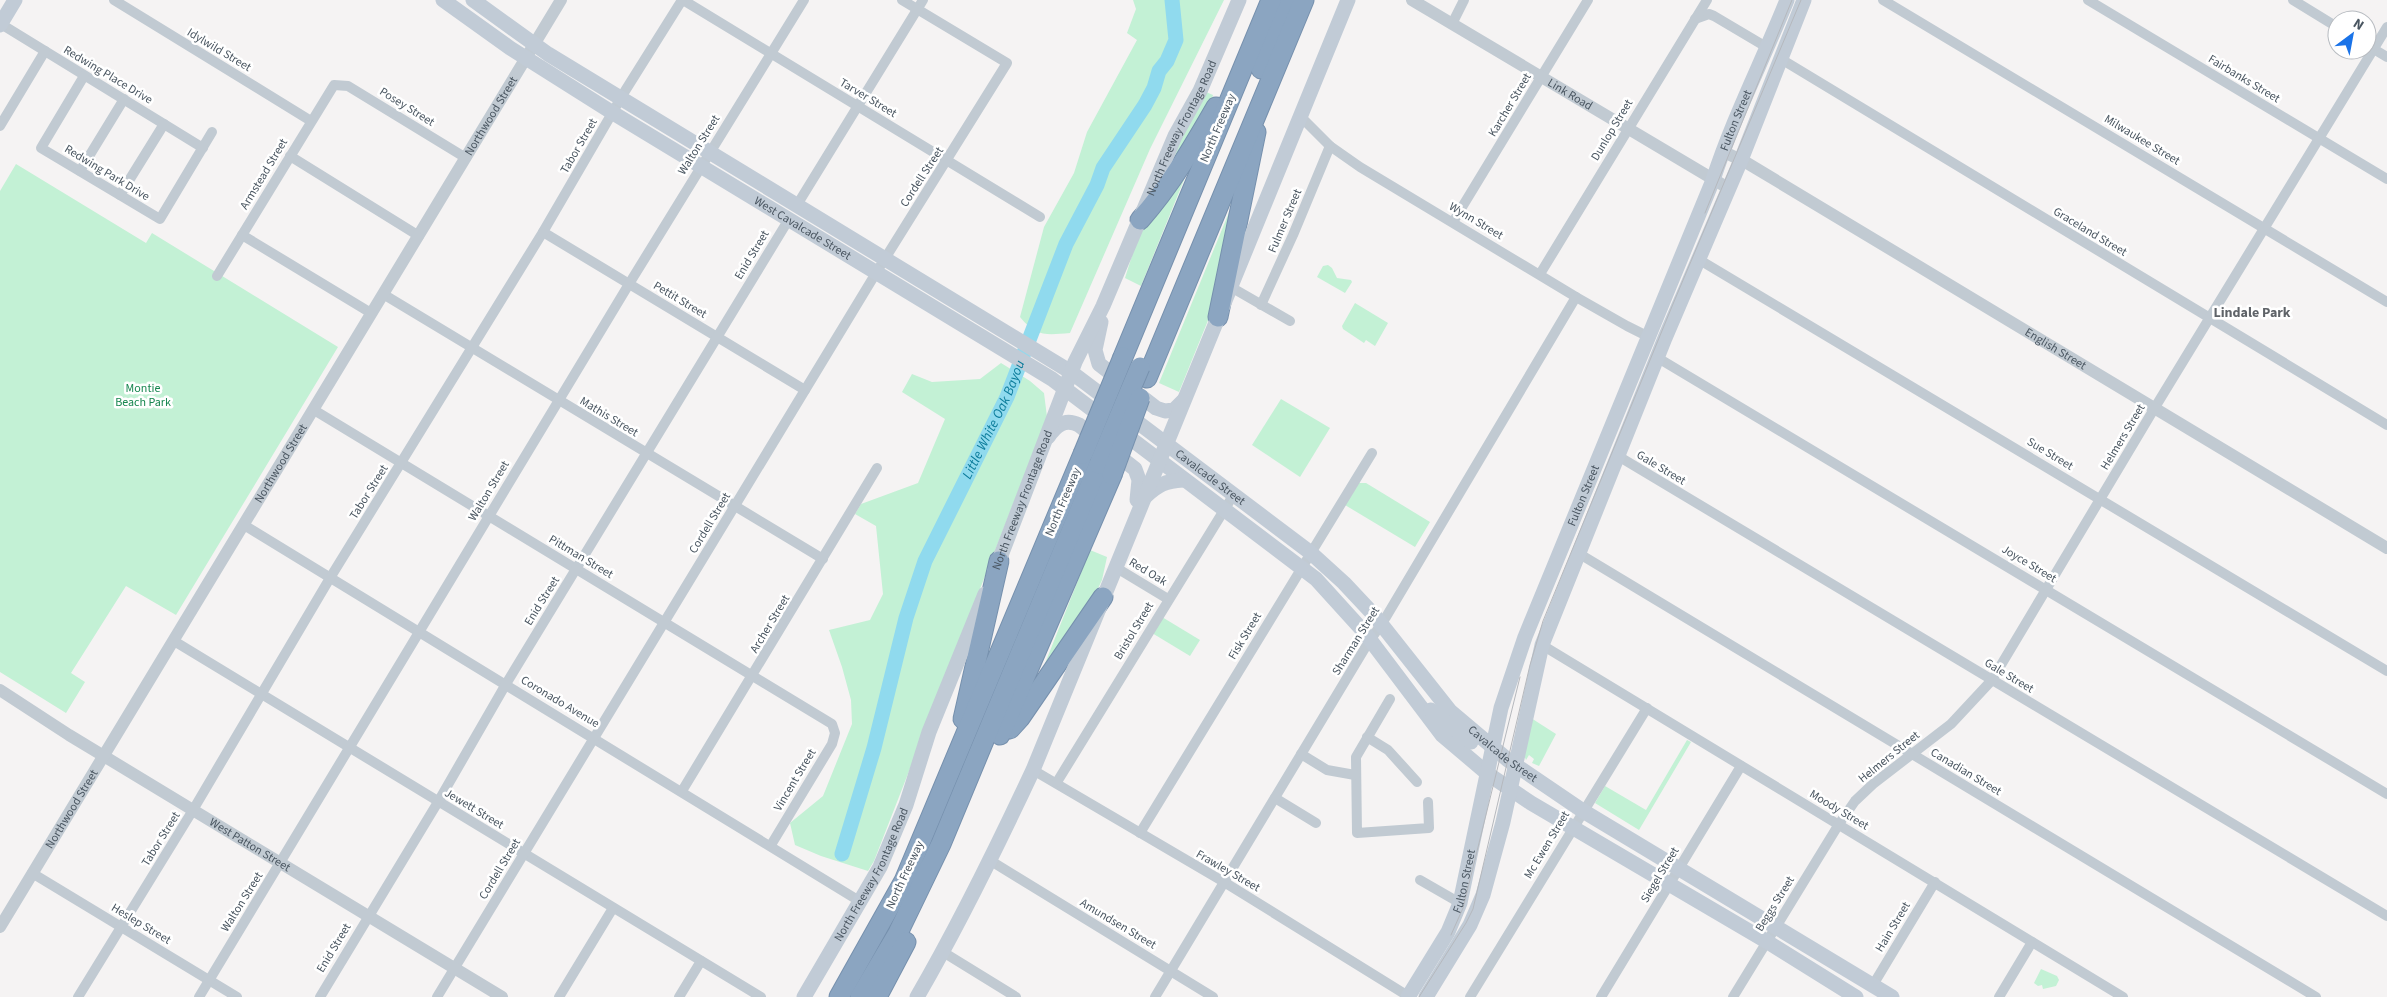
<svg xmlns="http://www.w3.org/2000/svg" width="2387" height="997" viewBox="0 0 2387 997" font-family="'Source Sans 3',sans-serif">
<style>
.green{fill:#c3f1d5}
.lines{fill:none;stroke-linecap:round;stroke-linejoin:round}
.river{stroke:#90daee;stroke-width:15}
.motorway-casing{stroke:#7690ad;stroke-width:21}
.minor{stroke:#c1cad2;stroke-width:10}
.tertiary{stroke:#c1cad2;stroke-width:12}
.secondary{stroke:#c1cbd6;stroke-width:15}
.motorway{stroke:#8ba5c1;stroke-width:19}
.tram{stroke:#b5b8bd;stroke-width:1}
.motorway-bridge-casing{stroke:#7690ad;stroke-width:21;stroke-linecap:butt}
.motorway-bridge{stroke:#8ba5c1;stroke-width:19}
.labels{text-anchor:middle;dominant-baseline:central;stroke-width:5;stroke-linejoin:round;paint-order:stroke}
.street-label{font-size:12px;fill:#4a5661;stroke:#fff}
.park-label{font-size:12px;fill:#17864f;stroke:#fff}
.neighbourhood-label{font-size:14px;font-weight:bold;fill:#5f6368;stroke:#fff}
.water-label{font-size:14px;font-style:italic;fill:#0c7c9b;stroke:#fff}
</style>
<rect width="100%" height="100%" fill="#f5f3f3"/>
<g class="green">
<path d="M1133,0H1224L1150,149L1070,333C1046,335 1036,337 1020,317L1044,227L1074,173L1087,132L1137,40L1127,33L1136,9Z"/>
<polygon points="1206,92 1213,95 1212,99 1158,192 1175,147"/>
<polygon points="16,164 146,243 152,233 338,347 176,615 126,586 71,673 85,682 66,713 0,672 0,191"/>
<polygon points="1190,165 1141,286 1125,278 1139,233"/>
<polygon points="1232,205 1211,313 1179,392 1159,383"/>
<polygon points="1328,265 1332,268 1337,278 1351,280 1352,282 1345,293 1317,277 1323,266"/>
<polygon points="1355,303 1388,323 1375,346 1366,340 1364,343 1343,329 1342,326"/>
<polygon points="1001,363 1030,381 1044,393 1047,417 874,861 868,871 821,856 795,845 790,823 823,796 852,724 851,700 842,667 829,630 870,620 883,594 876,526 855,514 861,504 918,483 945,419 902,392 912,374 932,382 980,379"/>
<polygon points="1281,399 1330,428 1300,477 1252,445"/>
<polygon points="1359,483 1366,483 1430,522 1415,547 1345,505"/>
<polygon points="1090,550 1107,557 1102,580 1094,597 1044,666"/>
<polygon points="1162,617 1200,640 1190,656 1152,633"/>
<polygon points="1531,718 1556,734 1539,766 1532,763 1534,759 1529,755 1526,760 1523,753"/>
<polygon points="1687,740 1691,742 1639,830 1595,803 1605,786 1646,810"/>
<polygon points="2041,969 2057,976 2059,980 2056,986 2043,989 2042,985 2038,986 2034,983"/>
</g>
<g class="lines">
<path class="river" id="s1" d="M842,854L874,748L906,618L925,561L1007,397L1066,244L1097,185L1103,168L1145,105L1154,88L1159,71L1167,61L1176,40L1172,0"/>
<defs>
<g id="motorway">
<polyline points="1261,69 1289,0"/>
<path d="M1140,220C1171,185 1193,147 1216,107"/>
<polyline points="1218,317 1256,132"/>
<polyline points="1123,357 1271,0"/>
<polyline points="1147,378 1304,0"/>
<polyline points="963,719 999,561"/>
<polyline points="1010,729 1020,718 1103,597"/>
<polyline points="1000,735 1112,475"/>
<polyline points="839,997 904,881 1083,454"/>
<polyline points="860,997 898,933 941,844 1099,464"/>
<polyline points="877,997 906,942"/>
</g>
</defs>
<use href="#motorway" class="motorway-casing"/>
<g class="minor">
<polyline points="114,0 311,121"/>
<polyline points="683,0 1040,217"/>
<polyline points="1883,0 2387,302"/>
<polyline points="2088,0 2387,179"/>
<polyline points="2293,0 2337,27"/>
<polyline points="1695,19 1709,14 1714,16 1768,48"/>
<polyline points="1,24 203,148"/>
<polyline points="1452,24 1464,0"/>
<polyline points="2367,45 2387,57"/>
<polyline points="1781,59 2387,425"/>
<polyline points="84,76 41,148 160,219 212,132"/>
<polyline points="1301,117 1330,146 1360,167 1576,297 1627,326 1647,336"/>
<polyline points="0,126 45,51"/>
<polyline points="290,156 419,236"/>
<polyline points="80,171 124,99"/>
<polyline points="120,195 164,124"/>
<polyline points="797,205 923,0"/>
<polyline points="1453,222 1588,0"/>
<polyline points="543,232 805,390"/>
<polyline points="242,235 371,313"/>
<polyline points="1698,259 2387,671"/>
<polyline points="1540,274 1707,0"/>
<polyline points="217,276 334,85 348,86 466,158"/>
<polyline points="1229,286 1290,321"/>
<polyline points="383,294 823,559"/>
<polyline points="1261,305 1293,235 1330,146"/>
<polyline points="1658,358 2387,794"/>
<polyline points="314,410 832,724 835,733 832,744 771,845"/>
<polyline points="1618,456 2387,916"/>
<polyline points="244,525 861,902"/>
<polyline points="1578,553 2316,997"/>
<polyline points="1115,567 1168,599"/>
<polyline points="174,641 761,997"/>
<polyline points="1542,645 2123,997"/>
<polyline points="1390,699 1356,757 1357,833 1429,828 1428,802"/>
<polyline points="1367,737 1388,750 1417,782"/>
<polyline points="1301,754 1327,770 1355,775"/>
<polyline points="1033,770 1224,882 1408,996"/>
<polyline points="1057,782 1234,494"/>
<polyline points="682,791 877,468"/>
<polyline points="1275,798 1316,823"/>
<polyline points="1140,833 1372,453"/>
<polyline points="991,861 1213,997"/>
<polyline points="32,873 237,997"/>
<polyline points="1420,880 1460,903"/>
<polyline points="943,952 1016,997"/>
<polyline points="1873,985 1935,882"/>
<polyline points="78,997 193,810 330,578 543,232 625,91 682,0"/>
<polyline points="199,997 629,284 804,0"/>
<polyline points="320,997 438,802 506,684 789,219"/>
<polyline points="437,997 876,273 1007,63 902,0"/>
<polyline points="559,997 613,908"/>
<polyline points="679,997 701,961"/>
<polyline points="1155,997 1365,648 1386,617 1576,297"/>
<polyline points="1470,997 1647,708"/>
<polyline points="1601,997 1741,766"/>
<polyline points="1733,997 1839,824 1855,801 1873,784 1951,724 1992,680 2154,409 2387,27"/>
<polyline points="1999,997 2032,942"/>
</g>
<g class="tertiary">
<path id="s2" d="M1412,0L1728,188"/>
<path id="s3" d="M1722,151L1747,163L2387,548"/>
<path id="s4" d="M0,690L69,735L502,997"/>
<path id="s5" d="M0,927L561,0"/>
</g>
<g class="secondary">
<path id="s6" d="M443,0L510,48L613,113L1052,379L1316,579L1365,633L1442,735L1488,774L1531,803L1766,941L1856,997"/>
<path id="s7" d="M473,0L548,54L1071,372L1311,553L1344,583L1374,615L1450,711L1508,760L1583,811L1892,997"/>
<polyline points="0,25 15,0"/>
<polyline points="1101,322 1095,350 1099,364 1156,408 1165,411 1174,410 1183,401"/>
<path d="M1048,437C1056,425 1065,418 1079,425L1135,469L1139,480L1137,500"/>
<path d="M1146,496C1158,485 1165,481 1183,480"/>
<path id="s8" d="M995,571L1075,362L1103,306L1175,136L1200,91L1239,0"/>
<polyline points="1431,710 1471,742"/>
<path id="s9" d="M804,997L880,867L906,805L929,732L985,594"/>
<path d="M917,997C960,923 997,847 1033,770L1348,0"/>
<path id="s10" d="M1408,997L1448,932L1460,903L1501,708L1525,637L1713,180C1733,118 1763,60 1787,0"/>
<polyline points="1426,997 1470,925 1483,895 1503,822 1542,645 1665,338 1741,160 1804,0"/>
</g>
<use href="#motorway" class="motorway"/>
<g class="tram">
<polyline points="1705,213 1792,0"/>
<polyline points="1451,935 1463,908 1520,677"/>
<polyline points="1419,997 1466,923 1473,909 1530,665 1543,621 1673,304 1801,0"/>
</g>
<defs>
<g id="motorway-bridge">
<polyline points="1083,454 1123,357"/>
<polyline points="1099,464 1140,367"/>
<polyline points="1112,475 1140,398"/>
</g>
</defs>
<use href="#motorway-bridge" class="motorway-bridge-casing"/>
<use href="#motorway-bridge" class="motorway-bridge"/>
</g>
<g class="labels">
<g class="street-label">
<text transform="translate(219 50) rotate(31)">Idylwild Street</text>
<text transform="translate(108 75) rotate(31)">Redwing Place Drive</text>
<text transform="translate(2244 79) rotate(31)">Fairbanks Street</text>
<text stroke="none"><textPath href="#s2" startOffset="184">Link Road</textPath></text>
<text transform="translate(868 98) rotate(31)">Tarver Street</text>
<text transform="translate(1510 105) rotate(-59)">Karcher Street</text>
<text transform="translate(407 107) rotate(32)">Posey Street</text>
<text stroke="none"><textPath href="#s5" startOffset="948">Northwood Street</textPath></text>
<text stroke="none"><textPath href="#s10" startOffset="940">Fulton Street</textPath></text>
<text stroke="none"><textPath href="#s8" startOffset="481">North Freeway Frontage Road</textPath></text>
<text transform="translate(1218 128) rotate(-67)">North Freeway</text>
<text transform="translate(1612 130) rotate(-59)">Dunlop Street</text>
<text transform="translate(2142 140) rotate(31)">Milwaukee Street</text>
<text transform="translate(699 145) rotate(-58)">Walton Street</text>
<text transform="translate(579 146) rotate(-60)">Tabor Street</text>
<text transform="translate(107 173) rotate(31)">Redwing Park Drive</text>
<text transform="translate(264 174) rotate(-59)">Armstead Street</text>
<text transform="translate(922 177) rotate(-57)">Cordell Street</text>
<text transform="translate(1285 221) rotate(-67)">Fulmer Street</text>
<text transform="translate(1476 221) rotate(31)">Wynn Street</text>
<text stroke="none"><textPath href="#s6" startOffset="426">West Cavalcade Street</textPath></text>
<text transform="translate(2090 232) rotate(31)">Graceland Street</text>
<text transform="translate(752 255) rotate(-59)">Enid Street</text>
<text transform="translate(680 300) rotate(31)">Pettit Street</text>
<text stroke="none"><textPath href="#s3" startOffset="388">English Street</textPath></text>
<text transform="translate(609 417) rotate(31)">Mathis Street</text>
<text transform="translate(2123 437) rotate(-59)">Helmers Street</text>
<text transform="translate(2050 454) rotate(31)">Sue Street</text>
<text stroke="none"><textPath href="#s5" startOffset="542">Northwood Street</textPath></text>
<text transform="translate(1661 468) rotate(31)">Gale Street</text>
<text stroke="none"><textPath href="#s7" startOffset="879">Cavalcade Street</textPath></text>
<text transform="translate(489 491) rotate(-59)">Walton Street</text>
<text transform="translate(369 492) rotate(-58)">Tabor Street</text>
<text stroke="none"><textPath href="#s10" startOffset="535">Fulton Street</textPath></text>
<text stroke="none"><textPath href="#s8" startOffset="76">North Freeway Frontage Road</textPath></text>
<text transform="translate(1063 502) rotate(-67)">North Freeway</text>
<text transform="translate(710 523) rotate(-59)">Cordell Street</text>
<text transform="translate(581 557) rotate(31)">Pittman Street</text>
<text transform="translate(2029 564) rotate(31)">Joyce Street</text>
<text transform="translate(1148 572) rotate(31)">Red Oak</text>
<text transform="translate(542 601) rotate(-58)">Enid Street</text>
<text transform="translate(770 624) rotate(-59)">Archer Street</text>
<text transform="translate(1134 631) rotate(-59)">Bristol Street</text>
<text transform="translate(1245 636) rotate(-59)">Fisk Street</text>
<text transform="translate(1356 641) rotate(-58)">Sharman Street</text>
<text transform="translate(2009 676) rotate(31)">Gale Street</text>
<text transform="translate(560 702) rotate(31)">Coronado Avenue</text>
<text stroke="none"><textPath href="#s7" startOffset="1284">Cavalcade Street</textPath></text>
<text transform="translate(1889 757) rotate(-39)">Helmers Street</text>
<text transform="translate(1966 772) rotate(31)">Canadian Street</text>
<text transform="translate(795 780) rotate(-59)">Vincent Street</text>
<text transform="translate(474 809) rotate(31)">Jewett Street</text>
<text stroke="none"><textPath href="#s5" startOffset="138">Northwood Street</textPath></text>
<text transform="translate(1839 810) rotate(31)">Moody Street</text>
<text transform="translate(161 839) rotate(-58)">Tabor Street</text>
<text stroke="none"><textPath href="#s4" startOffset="294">West Patton Street</textPath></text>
<text transform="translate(1547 845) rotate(-59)">Mc Ewen Street</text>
<text transform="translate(500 869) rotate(-59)">Cordell Street</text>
<text transform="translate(1228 871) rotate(30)">Frawley Street</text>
<text stroke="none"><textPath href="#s9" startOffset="140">North Freeway Frontage Road</textPath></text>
<text transform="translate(905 875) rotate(-65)">North Freeway</text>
<text transform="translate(1660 875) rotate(-59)">Siegel Street</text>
<text stroke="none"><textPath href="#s10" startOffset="130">Fulton Street</textPath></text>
<text transform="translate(242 902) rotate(-58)">Walton Street</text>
<text transform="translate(1775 904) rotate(-58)">Beggs Street</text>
<text transform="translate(141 924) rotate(31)">Heslep Street</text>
<text transform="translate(1118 924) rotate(31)">Amundsen Street</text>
<text transform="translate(1893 927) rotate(-59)">Hain Street</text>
<text transform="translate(334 948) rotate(-59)">Enid Street</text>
</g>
<g class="park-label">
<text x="143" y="388">Montie<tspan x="143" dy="14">Beach Park</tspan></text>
</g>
<g class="neighbourhood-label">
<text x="2252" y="313">Lindale Park</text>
</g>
<g class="water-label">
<text stroke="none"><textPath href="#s1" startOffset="462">Little White Oak Bayou</textPath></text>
</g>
</g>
<g transform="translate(2352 35) rotate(32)"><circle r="24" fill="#ffffff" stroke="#b7bbc0"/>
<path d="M0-4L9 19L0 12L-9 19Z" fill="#1a73e8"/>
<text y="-8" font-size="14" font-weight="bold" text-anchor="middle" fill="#4a5661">N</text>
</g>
</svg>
